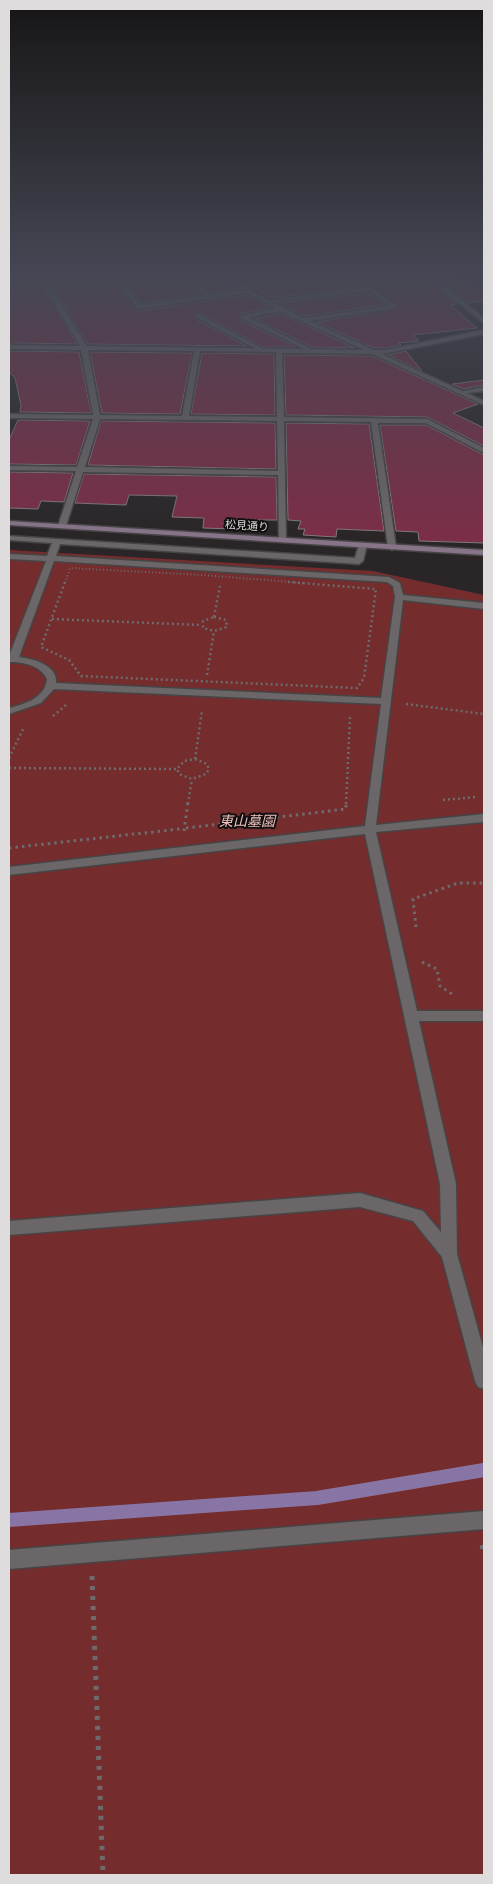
<svg xmlns="http://www.w3.org/2000/svg" width="493" height="1884" viewBox="0 0 493 1884" font-family="'Source Serif 4','Noto Sans JP',serif">
<style>
.green{fill:#742c2d}
.lines{fill:none;stroke-linecap:round;stroke-linejoin:round}
.stream{stroke:#8874a5;stroke-width:14}
.building{fill:#7b2e48;stroke:#807a7b}
.lane-casing{stroke:#474446;stroke-width:3}
.street-casing{stroke:#474446;stroke-width:3}
.secondary-casing{stroke:#474446;stroke-width:3}
.path-far3{stroke:#6e6b6d;stroke-width:2;stroke-dasharray:1 2.5;stroke-linecap:butt}
.path-far2{stroke:#6e6b6d;stroke-width:2.5;stroke-dasharray:2 3;stroke-linecap:butt}
.path-far1{stroke:#6e6b6d;stroke-width:3;stroke-dasharray:2.5 4;stroke-linecap:butt}
.path{stroke:#6e6b6d;stroke-width:5;stroke-dasharray:4 6;stroke-linecap:butt}
.lane{fill:#6b6769;fill-rule:evenodd}
.street{fill:#6b6769;fill-rule:evenodd}
.secondary{fill:#877488;fill-rule:evenodd}
.labels{text-anchor:middle;dominant-baseline:central;stroke-width:4;stroke-linejoin:round;paint-order:stroke}
.far-street-label{font-size:11px;fill:#dedcdd;stroke:#110f10}
.park-label{font-size:14px;font-style:italic;fill:#f2c1be;stroke:#110f10}
</style>
<rect width="100%" height="100%" fill="#2a2628"/>
<polygon class="green" points="9,550 373,571 484,595 484,1875 9,1875"/>
<g class="lines">
<polyline class="stream" points="9,1520 317,1498 484,1470"/>
</g>
<g class="building">
<polygon points="9,271 33,271 77,344 9,343"/>
<polygon points="43,271 106,271 138,311 247,295 270,307 241,314 240,320 296,347 263,347 200,313 195,314 195,319 247,346 88,344"/>
<polygon points="117,271 170,271 201,294 141,303"/>
<polygon points="183,271 215,271 238,289 212,293"/>
<polygon points="234,271 416,271 457,304 451,305 477,328 413,335 419,341 399,343 401,345 385,348 374,348 317,322 396,309 396,305 372,286 269,298 231,273"/>
<polygon points="428,271 451,271 484,294 484,301 468,303"/>
<polygon points="369,293 384,305 305,316 279,303"/>
<polygon points="279,313 355,348 312,347 255,319"/>
<polygon points="9,351 79,352 91,413 20,412 21,405 15,378 9,372"/>
<polygon points="406,351 422,371 388,355"/>
<polygon points="90,352 192,353 180,414 102,413"/>
<polygon points="202,353 274,354 275,415 191,414"/>
<polygon points="284,355 372,356 478,404 453,413 484,428 484,446 427,417 286,415"/>
<polygon points="484,380 484,385 463,389 452,384"/>
<polygon points="18,420 90,421 76,465 9,464 9,440"/>
<polygon points="101,421 275,423 276,469 88,465"/>
<polygon points="286,423 369,424 384,531 337,529 336,537 303,535 305,529 298,529 301,521 288,520"/>
<polygon points="380,425 426,425 484,455 484,543 419,541 418,532 396,531"/>
<polygon points="9,472 73,473 64,502 41,501 38,509 9,508"/>
<polygon points="84,474 276,477 277,520 234,520 233,529 203,528 204,518 172,517 177,496 129,495 126,505 75,503"/>
</g>
<g class="lines">
<defs>
<g id="lane">
<polygon points="220,271 232,271 222,274"/>
<polygon points="371,287 395,306 395,308 303,322 301,319 388,306 370,291 266,303 263,301"/>
<polygon points="196,315 200,315 267,351 262,352 196,317"/>
<polygon points="484,387 484,391 461,394 458,392"/>
<path d="M9,536L355,558L359,545L363,543L367,545L363,561L359,564L60,544L56,556L389,577L400,583L403,595L484,603V609L403,600L376,825L484,814V822L376,832L417,1011H484V1021H419L456,1184L457,1254L484,1351V1389L478,1387L475,1381L442,1257L413,1221L360,1207L9,1235V1221L360,1193L423,1211L441,1232L440,1184L365,834L9,875V867L365,826L381,704L54,689L41,703L9,714V708C25,704 45,698 47,679C40,665 23,662 9,662V656L46,561L9,559V554L47,556L52,543L9,540ZM54,561L387,582L393,586L395,597L381,698L56,683C58,665 33,659 19,657Z"/>
<polygon points="484,1511 484,1529 9,1569 9,1550"/>
</g>
<g id="street">
<path d="M35,271H41L87,346L304,349L241,318V316L275,308L247,293L138,309L108,271H114L140,305L206,295L172,271H179L212,295L243,290L217,271C231,271 245,287 257,294C295,315 335,332 374,350H385L484,330V334L382,354L484,401V405L372,354L282,353L284,417L427,419L484,448V453L426,423H378L396,547L392,550L388,547L371,422L284,421L286,542L279,540L278,475L83,472L66,526L59,528L58,526L76,471L9,470V466L77,467L93,419L9,418V414L93,415L81,350L9,349V345L80,346ZM279,311L364,350L312,349L249,318ZM88,350L194,351L182,416L100,415ZM200,351L276,352L277,417L189,416ZM100,419L277,421L278,471L85,467Z"/>
<polygon points="418,271 425,271 484,318 484,323"/>
</g>
<polygon id="secondary" points="9,521 484,550 484,555 9,525"/>
</defs>
<use href="#lane" class="lane-casing"/>
<use href="#street" class="street-casing"/>
<use href="#secondary" class="secondary-casing"/>
<polyline class="path-far3" points="65,583 70,568 203,575 304,583"/>
<g class="path-far2">
<polyline points="65,582 41,647 69,660 81,676 357,688 364,678 376,589 288,582"/>
<polygon points="214,617 226,620 227,627 214,631 203,628 203,621"/>
<polyline points="214,617 220,586"/>
<polyline points="52,619 202,625"/>
<polyline points="207,675 214,631"/>
<polyline points="406,704 484,714"/>
<polyline points="53,716 66,705"/>
<polyline points="9,758 24,727"/>
<polyline points="195,759 202,711"/>
<polygon points="195,759 207,764 209,769 206,774 192,779 179,774 177,769 184,761"/>
<polyline points="9,768 177,769"/>
<polyline points="443,800 476,797"/>
<polyline points="188,804 192,779"/>
<polyline points="346,804 350,717"/>
</g>
<g class="path-far1">
<polyline points="186,828 346,809 346,802"/>
<polyline points="184,831 188,802"/>
<polyline points="9,848 180,829"/>
<polyline points="416,927 413,899 458,883 484,883"/>
<polyline points="422,962 437,969 440,986 452,994"/>
</g>
<g class="path">
<polyline points="482,1545 484,1554"/>
<polyline points="92,1576 103,1875"/>
</g>
<use href="#lane" class="lane"/>
<use href="#street" class="street"/>
<use href="#secondary" class="secondary"/>
</g>
<linearGradient id="sky" x2="0" y2="1"><stop stop-color="#171516"/><stop offset="0.51" stop-color="#444753"/><stop offset="1" stop-color="#444753" stop-opacity="0"/></linearGradient>
<rect width="493" height="535" fill="url(#sky)"/>
<g class="labels">
<g class="far-street-label">
<text transform="translate(247 526) rotate(4)">松見通り</text>
</g>
<g class="park-label">
<text x="247" y="821">東山墓園</text>
</g>
</g>
<rect width="493" height="1884" fill="none" stroke="#dedcdd" stroke-width="20"/>
</svg>
